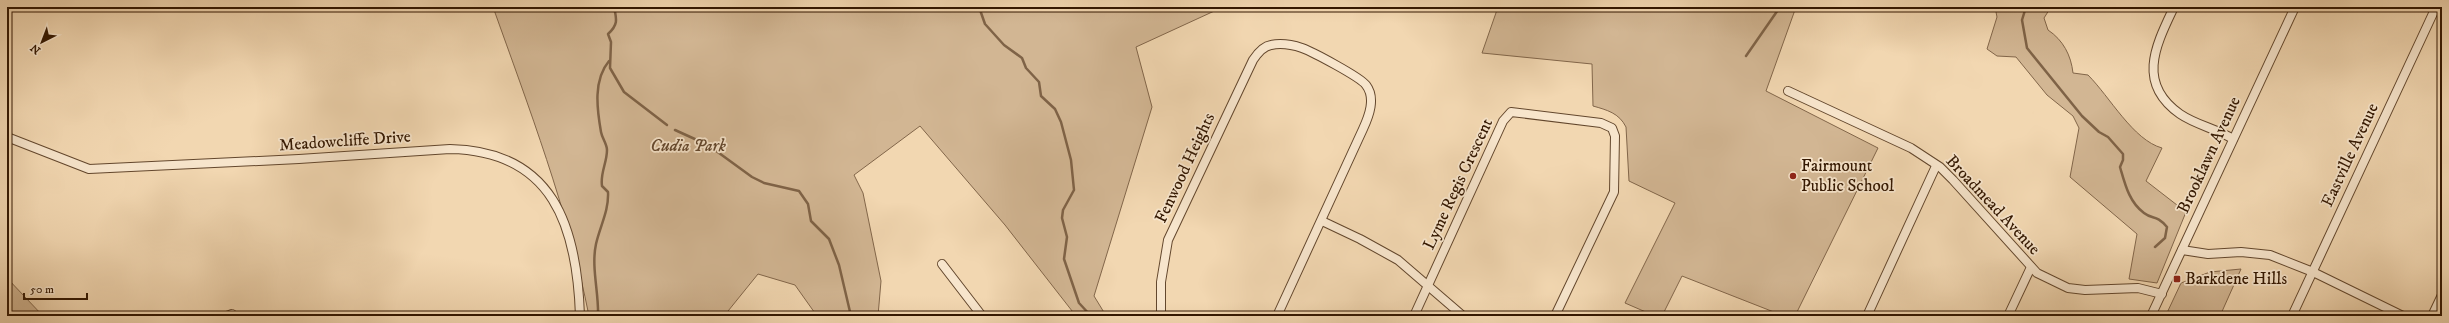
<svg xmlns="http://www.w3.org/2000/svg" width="2449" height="323" viewBox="0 0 2449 323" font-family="'IM FELL DW Pica',serif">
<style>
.green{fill:#d2b693;stroke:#82664a}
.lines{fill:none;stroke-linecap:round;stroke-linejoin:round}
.stream{stroke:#7f6347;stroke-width:2.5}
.minor-casing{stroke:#63472d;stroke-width:10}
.minor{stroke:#f7e5cc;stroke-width:8}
.poi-dot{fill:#8f2418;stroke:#f7e5cc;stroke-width:1.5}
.labels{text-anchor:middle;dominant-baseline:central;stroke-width:3.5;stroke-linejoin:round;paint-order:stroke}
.street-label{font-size:17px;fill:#331701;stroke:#f7e5cc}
.park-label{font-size:17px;font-style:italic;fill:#63472d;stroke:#f7e5cc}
.poi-label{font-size:17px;fill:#331701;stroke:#f7e5cc;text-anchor:start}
</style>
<rect width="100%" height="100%" fill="#f2d7b1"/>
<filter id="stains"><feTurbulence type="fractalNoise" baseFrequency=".005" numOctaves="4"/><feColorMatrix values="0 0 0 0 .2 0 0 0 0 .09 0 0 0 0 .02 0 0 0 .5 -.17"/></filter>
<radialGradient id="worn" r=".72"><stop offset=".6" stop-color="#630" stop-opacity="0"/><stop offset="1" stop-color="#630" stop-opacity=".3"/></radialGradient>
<g class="green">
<path d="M493,7H1223L1136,47L1152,107L1094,296L1105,314L1111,316H1076L1005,225L920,126L854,175L863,193L881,281L878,316H817L795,285L758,274L724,316H589C568,210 529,108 493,7Z"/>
<path d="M1498,7H1796L1766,91L1878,148L1795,316H1784L1682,276L1662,316H1655L1625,303L1675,203L1629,181L1626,127C1619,113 1607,110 1593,106L1592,64L1482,53Z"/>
<path d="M1995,7H2051L2044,18L2048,30C2063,40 2071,55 2073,73L2088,75C2110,97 2133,140 2162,148L2146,181L2186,212L2157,283L2129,279L2137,234L2070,177L2079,128L2073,116L2047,95L2016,57L1997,56L1987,49L1997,17Z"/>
<polygon points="2241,269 2220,316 2166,315 2181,283 2210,272"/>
<polygon points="7,278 43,316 7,316"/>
</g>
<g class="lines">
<g class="stream">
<path d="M614,7C617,20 618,25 608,34L611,42L610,68L624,92L667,125"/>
<polyline points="979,7 985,24 1004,45 1022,58 1026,68 1039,82 1041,96 1055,109 1061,122 1071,160 1074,190 1063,210 1062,218 1067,237 1064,259 1079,303 1091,316"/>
<path d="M2026,7L2022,20L2027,48L2082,116L2099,132L2108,137L2123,154V160L2120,167C2125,184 2129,202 2144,213C2153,220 2156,214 2167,227L2165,238L2155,247"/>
<polyline points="1746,56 1780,7"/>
<polyline points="675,130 708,145 752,177 764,183 799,191 808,204 811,221 829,239 839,265 851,316"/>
<path d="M598,316C599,293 591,267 596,244C600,226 609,211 608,192L602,186C600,173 607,163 607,150C607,144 602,138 601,132C597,109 593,80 609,61"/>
</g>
<defs>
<g id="minor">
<path d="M2174,7C2156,45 2136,83 2180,114C2196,125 2217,129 2233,139"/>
<polyline points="1788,91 1911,148 1940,167 1953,180 2037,273 2068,288 2085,290 2138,288 2162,294"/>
<path d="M7,137L89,169L299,159L450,149C553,151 577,226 580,316"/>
<polyline points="1322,221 1360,239 1398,260 1463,316"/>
<polyline points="2182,250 2208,254 2241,252 2270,255 2313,272 2403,316"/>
<polyline points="942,264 982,316"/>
<polyline points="227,316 232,314"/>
<path d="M1161,316V282L1168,240L1253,60C1257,54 1264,46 1271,45C1281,43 1293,45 1302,48C1313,52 1360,77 1366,85C1376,98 1369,116 1363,129L1277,316"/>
<polyline points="1414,316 1503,121 1511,112 1601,123 1612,128 1615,136 1614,192 1555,316"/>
<polyline points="1867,316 1936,166"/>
<polyline points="2008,316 2031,267"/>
<polyline points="2151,316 2295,7"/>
<polyline points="2292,316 2436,7"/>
<polyline points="2432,316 2442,295"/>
</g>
</defs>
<use href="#minor" class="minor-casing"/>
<use href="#minor" class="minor"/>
</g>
<g class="poi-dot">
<circle cx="1793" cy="176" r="4"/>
<rect x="2173" y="275" width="8" height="8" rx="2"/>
</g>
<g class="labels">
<g class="street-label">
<text transform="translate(345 141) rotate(-4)">Meadowcliffe Drive</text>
<text transform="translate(2209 155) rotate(-65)">Brooklawn Avenue</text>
<text transform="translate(2350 155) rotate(-65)">Eastville Avenue</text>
<text transform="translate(1185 168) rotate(-65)">Fenwood Heights</text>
<text transform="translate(1458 184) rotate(-65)">Lyme Regis Crescent</text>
<text transform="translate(1993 205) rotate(47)">Broadmead Avenue</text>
</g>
<g class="park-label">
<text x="688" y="146">Cudia Park</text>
</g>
<g class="poi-label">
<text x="1801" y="166">Fairmount<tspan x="1801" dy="20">Public School</tspan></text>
<text x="2185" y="279">Barkdene Hills</text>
</g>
</g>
<rect width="2449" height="323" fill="none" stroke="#f2d7b1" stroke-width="24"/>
<rect x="8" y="8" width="2433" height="307" fill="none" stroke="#331701" stroke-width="2"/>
<rect x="12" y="12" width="2425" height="299" fill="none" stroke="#331701"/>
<g transform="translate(42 42) rotate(222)" stroke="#f7e5cc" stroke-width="3" paint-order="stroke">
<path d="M0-3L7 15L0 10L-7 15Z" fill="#331701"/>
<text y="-6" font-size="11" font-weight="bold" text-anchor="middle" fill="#331701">N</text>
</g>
<path d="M24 293v6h63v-6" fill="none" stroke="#331701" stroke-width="2"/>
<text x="30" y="293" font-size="12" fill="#331701" stroke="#f7e5cc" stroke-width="3" paint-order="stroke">50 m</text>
<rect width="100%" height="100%" filter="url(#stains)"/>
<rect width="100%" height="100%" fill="url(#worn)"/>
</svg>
